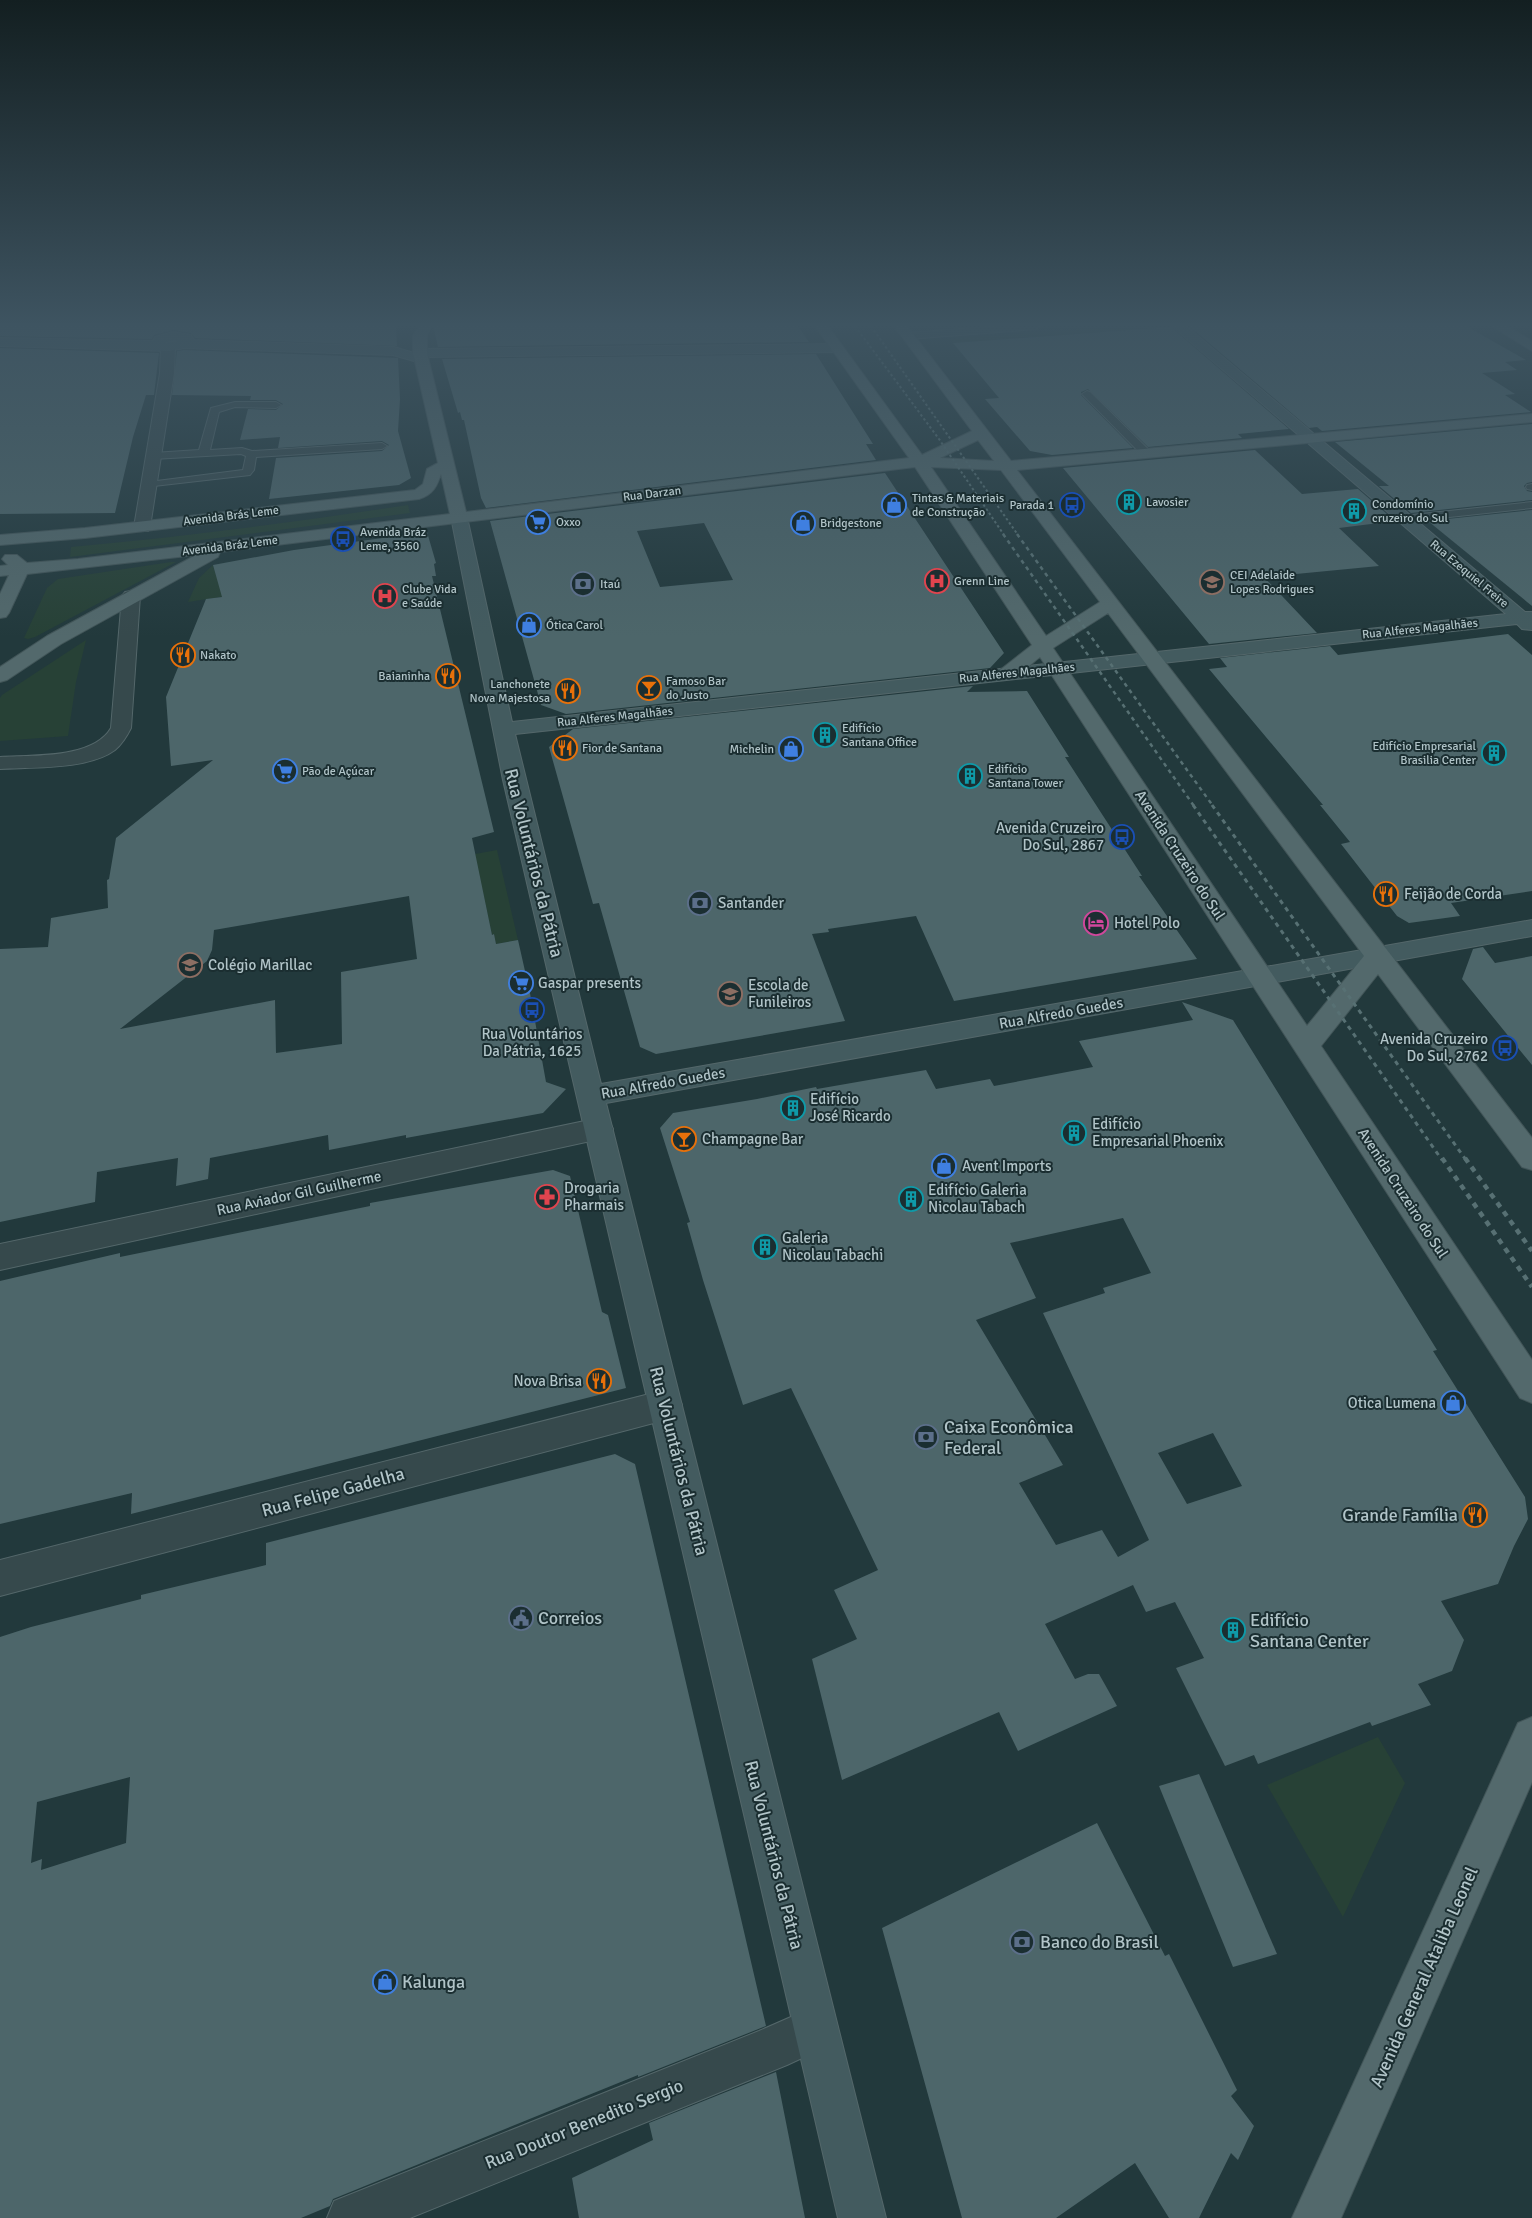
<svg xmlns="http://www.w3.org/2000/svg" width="1532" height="2218" viewBox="0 0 1532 2218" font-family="Signika,sans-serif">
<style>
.green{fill:#274136}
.building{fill:#4d666a;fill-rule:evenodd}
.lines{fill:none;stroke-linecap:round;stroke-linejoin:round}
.lane-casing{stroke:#54676a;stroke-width:2}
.street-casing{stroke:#54676a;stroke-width:2}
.secondary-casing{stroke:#54676a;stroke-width:2}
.primary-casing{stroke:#425558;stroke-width:2}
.lane{fill:#36494c;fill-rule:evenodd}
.street{fill:#36494c;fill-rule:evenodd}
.secondary{fill:#435b5f;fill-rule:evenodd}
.primary{fill:#53696c;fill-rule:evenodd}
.rail-far3{stroke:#577073;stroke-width:2;stroke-dasharray:2.5 2.5;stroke-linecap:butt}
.rail-far2{stroke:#577073;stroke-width:2.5;stroke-dasharray:4 4;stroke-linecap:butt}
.rail-far1{stroke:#577073;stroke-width:3;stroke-dasharray:4.5 4.5;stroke-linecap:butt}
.rail{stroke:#577073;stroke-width:4.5;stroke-dasharray:5.5 5.5;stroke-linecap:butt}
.labels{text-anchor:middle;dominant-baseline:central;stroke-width:4;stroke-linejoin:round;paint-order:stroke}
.far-street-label{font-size:12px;fill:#b1c4c8;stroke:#1b2e31}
.far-poi-label{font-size:12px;fill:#b1c4c8;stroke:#1b2e31;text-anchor:start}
.poi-label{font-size:15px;fill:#b1c4c8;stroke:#1b2e31;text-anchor:start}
.street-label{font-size:15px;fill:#b1c4c8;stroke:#1b2e31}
.near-street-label{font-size:18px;fill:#b1c4c8;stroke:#1b2e31}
.near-poi-label{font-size:18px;fill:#b1c4c8;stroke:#1b2e31;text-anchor:start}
</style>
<rect width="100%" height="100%" fill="#22393c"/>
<g class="green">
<polygon points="1125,326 1148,326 1151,328 953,343 950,339"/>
<path d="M408,505L410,513L70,557L71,547C184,537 296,522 408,505Z"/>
<polygon points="171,562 176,562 35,637 28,639 24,638 47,588 58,579"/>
<polygon points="213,565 216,575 297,585 188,602 199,578"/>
<polygon points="86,640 76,682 68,736 0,741 0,698 2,695"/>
<polygon points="497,850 518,940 496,944 494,934 492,935 475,854"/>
<polygon points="1378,1737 1405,1783 1343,1917 1267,1785"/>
</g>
<g class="building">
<polygon points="0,326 396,326 397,346 195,338 191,333 173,330 154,335 152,339 0,336"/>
<polygon points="433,326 798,326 809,342 438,347"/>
<polygon points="1189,326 1466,326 1526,360 1505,362 1517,370 1482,373 1515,394 1505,395 1531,412 1322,431 1317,427 1309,428"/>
<polygon points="1171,327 1289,429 1238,434 1242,438 1148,447 1088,389 1081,392 1081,395 1133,448 1052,455 1030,451 985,399 999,398 953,343"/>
<polygon points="0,348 159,353 154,395 146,395 133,437 115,513 0,514"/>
<polygon points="184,350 398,358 400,399 398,431 411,478 399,485 269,499 276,458 382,451 389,445 382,441 278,448 280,437 240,440 248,409 276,410 283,404 276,400 250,400 251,396 172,395 177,351"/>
<polygon points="816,354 873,444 866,444 876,460 486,508 481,498 464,420 462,420 460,412 458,413 442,359"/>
<polygon points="1532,424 1532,482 1527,483 1524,486 1527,491 1532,492 1532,500 1411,513 1379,486 1389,486 1335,442"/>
<polygon points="1255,450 1302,494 1358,489 1395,521 1339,528 1379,566 1264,577 1317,633 1209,644 1063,468"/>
<path d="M885,473L1004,653L990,668L566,714L541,705L490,521ZM704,523L733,580L660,587L637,531Z"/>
<polygon points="1532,510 1532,606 1428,521"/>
<path d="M427,532L436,563L434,564L436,576H432L494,832L472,838L492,935L494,934L496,944L518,940L525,971H526L546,1082L566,1089L543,1113L406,1138V1135L329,1150L328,1135L210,1158L208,1179L176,1186L178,1158L97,1172L95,1202L0,1222V949L48,947L51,918L108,908L107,880L109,879L116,838L213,760L171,766L166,697L206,599L222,597L213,565L294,550ZM409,896L417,959L341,972L342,1044L276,1053L275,1000L120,1029L207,961L212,950L214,930Z"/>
<polygon points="1508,634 1532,655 1532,891 1451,903 1460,916 1409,923 1397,916 1341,844 1350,842 1320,805 1323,805 1209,669 1227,667 1220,658 1330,646 1338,655"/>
<polygon points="973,686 967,692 1027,691 1069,757 1065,757 1142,876 1139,876 1197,959 954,1001 916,916 828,929 829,932 812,934 845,1021 656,1054 640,1047 599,903 593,904 549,747 573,729"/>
<polygon points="1483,947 1495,963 1532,956 1532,1065 1462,979 1473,949"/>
<path d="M1182,1002L1233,1020L1437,1350L1433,1351L1525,1497L1528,1519L1514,1546L1498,1584L1441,1601L1464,1640L1452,1671L1418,1684L1431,1705L1372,1726L1370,1722L1258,1764L1254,1755L1225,1766L1176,1668L1204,1658L1175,1602L1146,1612L1133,1585L1045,1624L1075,1679L1088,1674H1099L1117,1706L1018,1751L999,1712L842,1780L812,1659L857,1639L834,1590L878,1570L791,1388L743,1405L703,1280L687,1223L690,1222L660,1128L673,1113L757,1099L816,1087L817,1089L926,1070L936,1089L990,1079L994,1086L1093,1067L1079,1041L1193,1020ZM1123,1218L1151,1273L1103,1288L1105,1293L1043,1313L1149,1540L1118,1557L1102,1530L1056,1545L1019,1483L1063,1465L976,1320L1036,1298L1010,1243ZM1213,1433L1242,1486L1187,1504L1158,1453Z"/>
<polygon points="553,1170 570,1176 602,1312 608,1315 626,1388 131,1514 132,1493 0,1524 0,1281 120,1253 120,1257 370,1206 370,1203"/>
<path d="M615,1454L635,1464L766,2026L638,2077V2075L333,2199L330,2206L301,2218H0V1637L31,1627L141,1599V1595L266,1565V1543ZM130,1777L126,1843L41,1870L42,1859L31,1863L37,1802Z"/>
<polygon points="1199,1774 1277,1954 1233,1967 1159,1786"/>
<polygon points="1097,1823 1165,1956 1169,1954 1237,2090 1231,2096 1254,2126 1238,2160 1231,2153 1199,2218 1169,2218 1135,2163 1056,2218 962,2218 882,1928"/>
<polygon points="776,2072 805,2218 579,2218 572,2178 653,2140 649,2123"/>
</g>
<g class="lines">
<defs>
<g id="lane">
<polygon points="1002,326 1040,326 1036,329 908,339 904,336 908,333"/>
<polygon points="1087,391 1090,392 1150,451 1150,455 1142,455 1084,396 1082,394"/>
<polygon points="235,402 276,402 281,405 276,408 235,407 219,412 210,450 242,448 252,451 382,443 387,446 382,449 256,457 254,470 250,475 145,487 144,485 145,483 149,482 243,470 246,456 241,454 153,459 148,456 153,453 199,450 211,408"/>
<polygon points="1532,484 1532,490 1527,489 1526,487 1527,485"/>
<polygon points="1532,502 1532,508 1403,522 1397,519 1403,516"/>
</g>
<g id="street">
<polygon points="168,343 175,347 174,373 150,527 148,531 136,531 134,527 160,373 161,347"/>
<path d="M131,591L137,592L140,596L131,728C127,736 122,744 115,750C88,770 33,767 0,769V757C32,755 93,759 111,728L122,596L125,592Z"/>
<polygon points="599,1118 609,1121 613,1129 609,1137 0,1270 0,1244"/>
<polygon points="665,1390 677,1394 682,1405 677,1416 665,1420 0,1596 0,1560"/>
<polygon points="816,2006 832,2012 838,2028 832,2044 787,2065 410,2218 327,2218 334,2201 759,2031"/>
</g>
<g id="secondary">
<polygon points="1172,326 1186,326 1525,612 1532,612 1532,630 1522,629 1517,624 515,734 601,1084 1532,920 1532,936 606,1103 886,2218 838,2218 503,780 451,517 453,514 465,514 467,517 512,722 1506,614"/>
<path d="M173,332L191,335L194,340L394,347L414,353L420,349L836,344L843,348L836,352L426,357L428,359L426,362L421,363L393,355L184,348L169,351L0,346V338L153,341L155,337ZM174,340L179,341L166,343V342Z"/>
</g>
<g id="primary">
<path d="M419,326H431L427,336V353L466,512L909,458L815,326H828L922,455L972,431L894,326H907L1011,461L1532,414V422L1017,470L1532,1138V1170L1522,1167L1378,974L1321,1046L1532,1360V1403L1520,1398L1040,657C1028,666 1014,682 998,678L995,674L1032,645L915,467L220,552L218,557L61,644L7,680L0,682V667L47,636L196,555L27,574L9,613L6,617L0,618V594L9,575L0,576V566L8,565L2,559L5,555H17L27,563L78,559L450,514L441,474C437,486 433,495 419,499L85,538L0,545V535L85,528L415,490L423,484L427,469L438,463L413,353V336ZM978,440L994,461L940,458ZM931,467L1001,470L1100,602L1046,636ZM1108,613L1364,956L1307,1026L1053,648Z"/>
<polygon points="1492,326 1507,326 1532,341 1532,351"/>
<polygon points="1532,1717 1532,1782 1341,2218 1292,2218 1518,1723"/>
</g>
</defs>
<use href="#lane" class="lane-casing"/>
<use href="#street" class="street-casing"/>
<use href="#secondary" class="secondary-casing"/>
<use href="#primary" class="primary-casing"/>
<use href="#lane" class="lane"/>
<use href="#street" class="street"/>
<use href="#secondary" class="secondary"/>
<use href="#primary" class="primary"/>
<g class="rail-far3">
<polyline points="855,326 939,439 1004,535"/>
<polyline points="871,326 1018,535"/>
</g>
<g class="rail-far2">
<polyline points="1003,534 1194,806"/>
<polyline points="1017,534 1213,806"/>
</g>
<g class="rail-far1">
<polyline points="1193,805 1442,1160"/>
<polyline points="1212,805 1466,1160"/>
</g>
<g class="rail">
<polyline points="1442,1158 1532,1287"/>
<polyline points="1465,1158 1532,1251"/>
</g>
</g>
<linearGradient id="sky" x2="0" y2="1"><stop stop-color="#131f21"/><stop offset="0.51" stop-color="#3e5461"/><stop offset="1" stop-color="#3e5461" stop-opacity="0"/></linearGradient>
<rect width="1532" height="637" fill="url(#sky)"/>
<defs>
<symbol id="building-ring" viewBox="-11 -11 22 22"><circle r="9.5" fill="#1b2e31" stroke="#0f9aa8" stroke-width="1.5"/><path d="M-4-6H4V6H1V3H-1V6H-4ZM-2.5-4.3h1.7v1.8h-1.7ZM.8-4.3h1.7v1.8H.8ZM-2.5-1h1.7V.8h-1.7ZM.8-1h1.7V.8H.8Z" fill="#0f9aa8"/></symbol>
<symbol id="shop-ring" viewBox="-11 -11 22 22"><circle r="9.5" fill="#1b2e31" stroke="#3f7fe0" stroke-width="1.5"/><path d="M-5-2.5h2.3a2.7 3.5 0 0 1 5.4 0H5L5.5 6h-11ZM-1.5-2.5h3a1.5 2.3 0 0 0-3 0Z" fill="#3f7fe0"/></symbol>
<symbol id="bus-ring" viewBox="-11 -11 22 22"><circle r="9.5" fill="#1b2e31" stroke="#1a4fb4" stroke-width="1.5"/><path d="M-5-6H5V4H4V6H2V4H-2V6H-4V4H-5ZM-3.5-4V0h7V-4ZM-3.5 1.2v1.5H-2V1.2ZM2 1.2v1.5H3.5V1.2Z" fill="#1a4fb4"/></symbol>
<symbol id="supermarket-ring" viewBox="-11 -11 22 22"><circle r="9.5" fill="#1b2e31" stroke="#3f7fe0" stroke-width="1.5"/><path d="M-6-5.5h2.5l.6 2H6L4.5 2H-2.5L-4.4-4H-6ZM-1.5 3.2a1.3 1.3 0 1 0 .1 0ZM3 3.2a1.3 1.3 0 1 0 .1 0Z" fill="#3f7fe0"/></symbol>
<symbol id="hospital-ring" viewBox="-11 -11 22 22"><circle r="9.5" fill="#1b2e31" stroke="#e0444e" stroke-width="1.5"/><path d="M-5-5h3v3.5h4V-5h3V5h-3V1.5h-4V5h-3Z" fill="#e0444e"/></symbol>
<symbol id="school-ring" viewBox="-11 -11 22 22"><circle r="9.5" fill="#1b2e31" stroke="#8d6e63" stroke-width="1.5"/><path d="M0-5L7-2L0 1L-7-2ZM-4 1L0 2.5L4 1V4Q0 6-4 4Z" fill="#8d6e63"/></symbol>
<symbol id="bank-ring" viewBox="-11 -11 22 22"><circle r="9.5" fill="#1b2e31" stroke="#5c6f8a" stroke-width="1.5"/><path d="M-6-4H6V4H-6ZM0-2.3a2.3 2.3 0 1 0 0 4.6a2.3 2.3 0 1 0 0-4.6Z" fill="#5c6f8a"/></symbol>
<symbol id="restaurant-ring" viewBox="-11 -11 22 22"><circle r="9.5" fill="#1b2e31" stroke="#e8710a" stroke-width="1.5"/><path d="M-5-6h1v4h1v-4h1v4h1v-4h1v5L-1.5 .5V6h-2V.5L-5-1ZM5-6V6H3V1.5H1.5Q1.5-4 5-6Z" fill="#e8710a"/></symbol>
<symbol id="bar-ring" viewBox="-11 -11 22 22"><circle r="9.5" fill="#1b2e31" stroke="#e8710a" stroke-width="1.5"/><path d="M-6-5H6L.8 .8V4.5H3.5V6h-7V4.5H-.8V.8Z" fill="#e8710a"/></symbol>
<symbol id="hotel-ring" viewBox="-11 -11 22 22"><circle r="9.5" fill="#1b2e31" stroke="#d1479c" stroke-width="1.5"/><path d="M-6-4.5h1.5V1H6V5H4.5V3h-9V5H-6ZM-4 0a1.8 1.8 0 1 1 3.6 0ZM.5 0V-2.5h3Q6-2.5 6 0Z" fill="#d1479c"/></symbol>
<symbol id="pharmacy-ring" viewBox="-11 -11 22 22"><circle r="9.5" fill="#1b2e31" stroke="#e0444e" stroke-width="1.5"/><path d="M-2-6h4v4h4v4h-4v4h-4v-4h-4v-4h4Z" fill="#e0444e"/></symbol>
<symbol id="civic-ring" viewBox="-11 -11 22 22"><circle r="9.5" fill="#1b2e31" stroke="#5c6f8a" stroke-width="1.5"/><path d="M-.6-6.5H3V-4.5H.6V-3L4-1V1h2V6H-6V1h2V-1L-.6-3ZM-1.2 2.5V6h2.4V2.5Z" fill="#5c6f8a"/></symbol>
</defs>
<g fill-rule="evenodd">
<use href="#building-ring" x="1115" y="488" width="28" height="28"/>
<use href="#shop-ring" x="880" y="491" width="28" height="28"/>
<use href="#bus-ring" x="1058" y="491" width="28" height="28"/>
<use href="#building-ring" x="1340" y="497" width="28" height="28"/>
<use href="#supermarket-ring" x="524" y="508" width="28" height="28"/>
<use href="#shop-ring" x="789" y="509" width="28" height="28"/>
<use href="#bus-ring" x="329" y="525" width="28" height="28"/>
<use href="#hospital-ring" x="923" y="567" width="28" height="28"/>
<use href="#school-ring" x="1198" y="568" width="28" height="28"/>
<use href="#bank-ring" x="569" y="570" width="28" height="28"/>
<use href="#hospital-ring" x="371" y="582" width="28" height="28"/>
<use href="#shop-ring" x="515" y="611" width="28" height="28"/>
<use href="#restaurant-ring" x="169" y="641" width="28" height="28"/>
<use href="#restaurant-ring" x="434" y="662" width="28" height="28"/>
<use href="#bar-ring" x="635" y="674" width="28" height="28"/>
<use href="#restaurant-ring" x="554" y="677" width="28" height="28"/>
<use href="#building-ring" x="811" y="721" width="28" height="28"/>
<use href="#restaurant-ring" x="551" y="734" width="28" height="28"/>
<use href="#shop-ring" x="777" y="735" width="28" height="28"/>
<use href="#building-ring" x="1480" y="739" width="28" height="28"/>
<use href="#supermarket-ring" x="271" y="757" width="28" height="28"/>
<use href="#building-ring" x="956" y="762" width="28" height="28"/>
<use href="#bus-ring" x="1108" y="823" width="28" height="28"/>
<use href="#restaurant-ring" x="1372" y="880" width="28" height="28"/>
<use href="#bank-ring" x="686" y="889" width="28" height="28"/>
<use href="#hotel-ring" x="1082" y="909" width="28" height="28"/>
<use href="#school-ring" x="176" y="951" width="28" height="28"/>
<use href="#supermarket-ring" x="507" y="969" width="28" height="28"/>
<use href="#school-ring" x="716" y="980" width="28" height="28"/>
<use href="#bus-ring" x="518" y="996" width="28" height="28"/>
<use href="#bus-ring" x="1491" y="1034" width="28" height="28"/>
<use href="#building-ring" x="779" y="1094" width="28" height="28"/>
<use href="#building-ring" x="1060" y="1119" width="28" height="28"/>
<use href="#bar-ring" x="670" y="1125" width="28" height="28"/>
<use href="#shop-ring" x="930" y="1152" width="28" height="28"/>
<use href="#pharmacy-ring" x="533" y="1183" width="28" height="28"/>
<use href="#building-ring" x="897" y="1185" width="28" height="28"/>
<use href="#building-ring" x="751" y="1233" width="28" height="28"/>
<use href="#restaurant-ring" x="585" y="1367" width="28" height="28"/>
<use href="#shop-ring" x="1439" y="1389" width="28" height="28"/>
<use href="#bank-ring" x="912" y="1423" width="28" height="28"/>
<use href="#restaurant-ring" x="1461" y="1501" width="28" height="28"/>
<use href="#civic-ring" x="507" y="1604" width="28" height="28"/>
<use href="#building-ring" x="1219" y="1616" width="28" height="28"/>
<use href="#bank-ring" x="1008" y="1928" width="28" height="28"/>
<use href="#shop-ring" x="371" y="1968" width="28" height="28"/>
</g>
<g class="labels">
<g class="far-street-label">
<text transform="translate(652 494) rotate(-7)">Rua Darzan</text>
<text transform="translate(231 516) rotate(-7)">Avenida Brás Leme</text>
<text transform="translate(230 546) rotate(-7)">Avenida Bráz Leme</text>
<text transform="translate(1469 574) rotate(40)">Rua Ezequiel Freire</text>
<text transform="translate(1420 629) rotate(-6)">Rua Alferes Magalhães</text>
<text transform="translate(1017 673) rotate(-6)">Rua Alferes Magalhães</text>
<text transform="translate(615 717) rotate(-6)">Rua Alferes Magalhães</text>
</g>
<g class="far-poi-label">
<text x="912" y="498">Tintas &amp; Materiais<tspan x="912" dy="14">de Construção</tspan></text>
<text x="1146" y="502">Lavosier</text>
<text x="1372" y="504">Condomínio<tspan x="1372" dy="14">cruzeiro do Sul</tspan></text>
<text x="1054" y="505" text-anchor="end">Parada 1</text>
<text x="556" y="522">Oxxo</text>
<text x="820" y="523">Bridgestone</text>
<text x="360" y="532">Avenida Bráz<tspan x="360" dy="14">Leme, 3560</tspan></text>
<text x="1230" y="575">CEI Adelaide<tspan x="1230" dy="14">Lopes Rodrigues</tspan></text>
<text x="954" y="581">Grenn Line</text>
<text x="600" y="584">Itaú</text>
<text x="402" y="589">Clube Vida<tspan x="402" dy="14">e Saúde</tspan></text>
<text x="546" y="625">Ótica Carol</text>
<text x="200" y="655">Nakato</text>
<text x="430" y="676" text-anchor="end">Baianinha</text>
<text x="666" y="681">Famoso Bar<tspan x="666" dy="14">do Justo</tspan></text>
<text x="550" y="684" text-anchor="end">Lanchonete<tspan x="550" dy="14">Nova Majestosa</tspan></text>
<text x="842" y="728">Edifício<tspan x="842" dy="14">Santana Office</tspan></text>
<text x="1476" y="746" text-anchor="end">Edifício Empresarial<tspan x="1476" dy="14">Brasilia Center</tspan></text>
<text x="582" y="748">Fior de Santana</text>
<text x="774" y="749" text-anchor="end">Michelin</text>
<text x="988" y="769">Edifício<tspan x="988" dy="14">Santana Tower</tspan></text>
<text x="302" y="771">Pão de Açúcar</text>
</g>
<g class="poi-label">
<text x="1104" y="828" text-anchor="end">Avenida Cruzeiro<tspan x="1104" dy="17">Do Sul, 2867</tspan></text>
<text x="1404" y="894">Feijão de Corda</text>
<text x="718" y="903">Santander</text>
<text x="1114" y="923">Hotel Polo</text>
<text x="208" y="965">Colégio Marillac</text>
<text x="538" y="983">Gaspar presents</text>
<text x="748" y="985">Escola de<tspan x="748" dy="17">Funileiros</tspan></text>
<text x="532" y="1034" text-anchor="middle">Rua Voluntários<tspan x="532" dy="17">Da Pátria, 1625</tspan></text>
<text x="1488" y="1039" text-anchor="end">Avenida Cruzeiro<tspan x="1488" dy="17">Do Sul, 2762</tspan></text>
<text x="810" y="1099">Edifício<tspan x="810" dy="17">José Ricardo</tspan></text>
<text x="1092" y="1124">Edifício<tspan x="1092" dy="17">Empresarial Phoenix</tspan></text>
<text x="702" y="1139">Champagne Bar</text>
<text x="962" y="1166">Avent Imports</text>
<text x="564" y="1188">Drogaria<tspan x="564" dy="17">Pharmais</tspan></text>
<text x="928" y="1190">Edifício Galeria<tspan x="928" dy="17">Nicolau Tabach</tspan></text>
<text x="782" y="1238">Galeria<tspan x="782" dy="17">Nicolau Tabachi</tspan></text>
<text x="582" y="1381" text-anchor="end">Nova Brisa</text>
<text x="1436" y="1403" text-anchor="end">Otica Lumena</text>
</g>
<g class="street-label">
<text transform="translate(1180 855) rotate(57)">Avenida Cruzeiro do Sul</text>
<text transform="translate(1061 1013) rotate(-10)">Rua Alfredo Guedes</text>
<text transform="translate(663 1083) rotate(-10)">Rua Alfredo Guedes</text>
<text transform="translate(299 1193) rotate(-12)">Rua Aviador Gil Guilherme</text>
<text transform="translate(1403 1193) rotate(57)">Avenida Cruzeiro do Sul</text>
</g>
<g class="near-street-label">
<text transform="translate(534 863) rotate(76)">Rua Voluntários da Pátria</text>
<text transform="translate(679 1461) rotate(76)">Rua Voluntários da Pátria</text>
<text transform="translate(333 1492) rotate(-15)">Rua Felipe Gadelha</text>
<text transform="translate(774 1855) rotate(76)">Rua Voluntários da Pátria</text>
<text transform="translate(1424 1977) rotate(-66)">Avenida General Ataliba Leonel</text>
<text transform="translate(584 2124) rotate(-22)">Rua Doutor Benedito Sergio</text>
</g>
<g class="near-poi-label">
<text x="944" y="1427">Caixa Econômica<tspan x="944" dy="21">Federal</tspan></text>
<text x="1458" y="1515" text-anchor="end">Grande Família</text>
<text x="538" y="1618">Correios</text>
<text x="1250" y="1620">Edifício<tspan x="1250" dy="21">Santana Center</tspan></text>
<text x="1040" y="1942">Banco do Brasil</text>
<text x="402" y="1982">Kalunga</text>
</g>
</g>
</svg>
